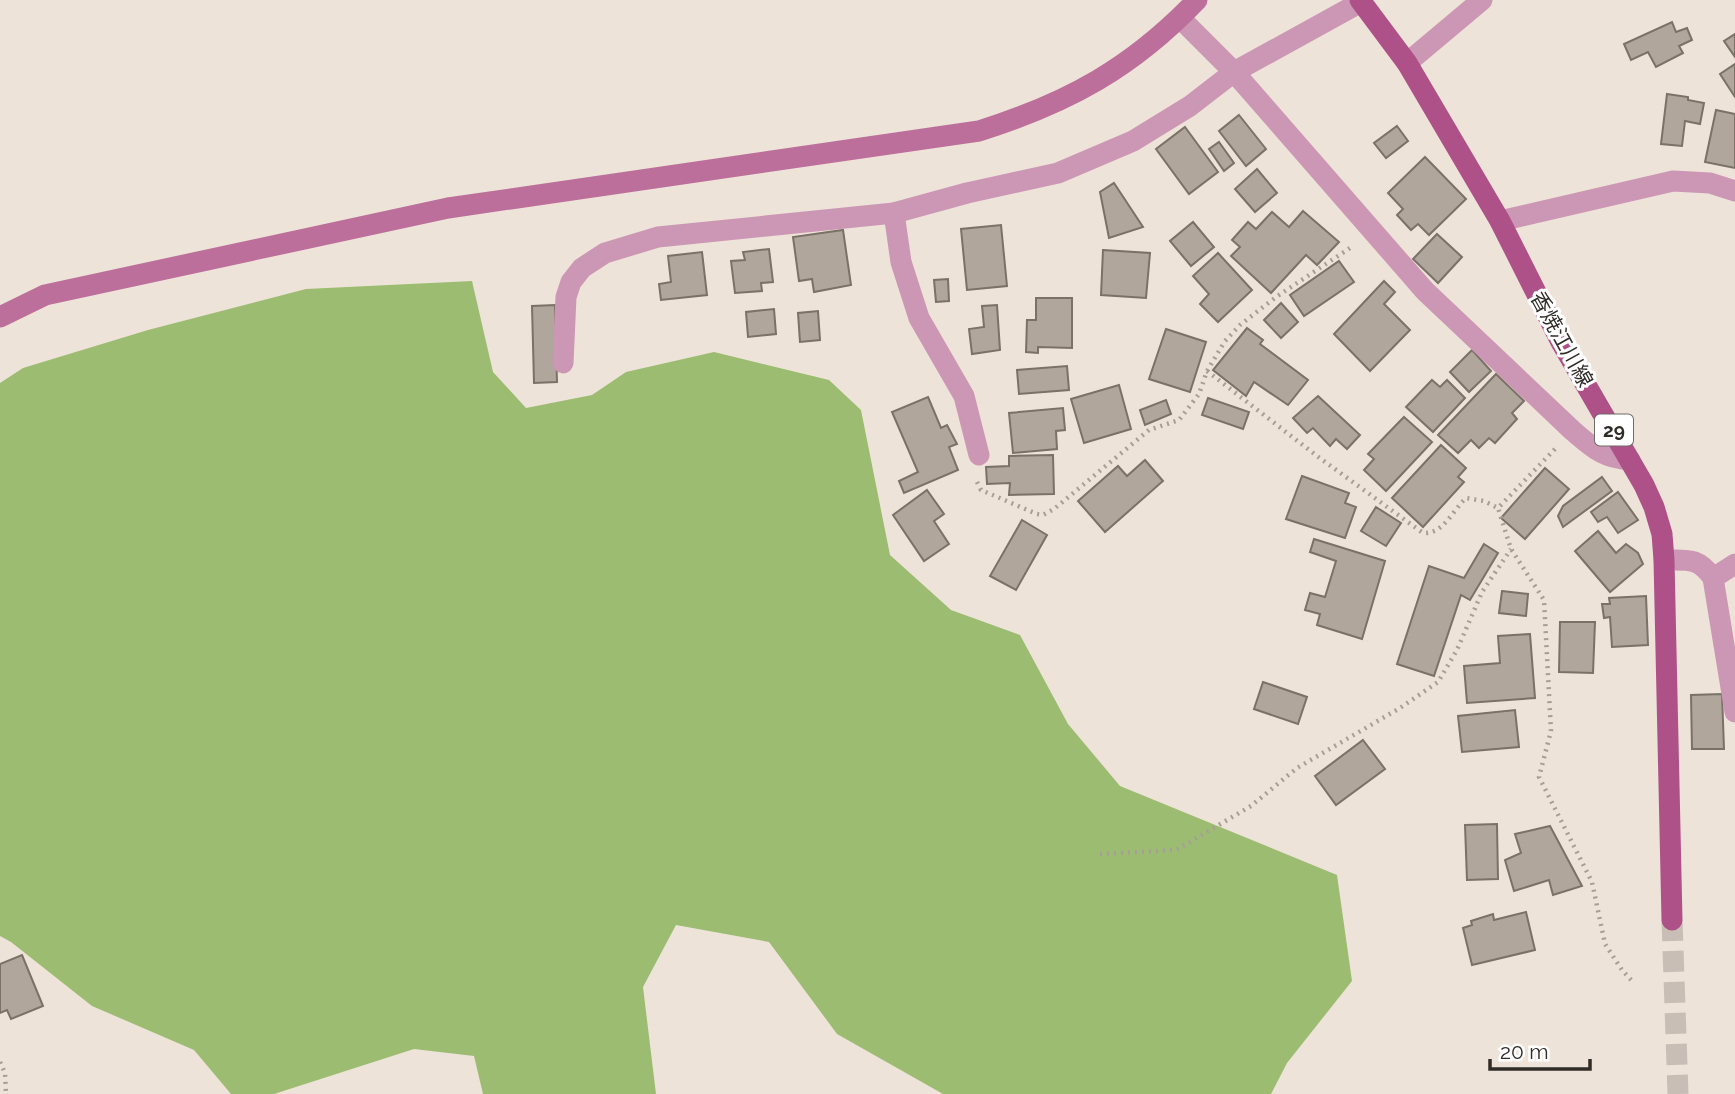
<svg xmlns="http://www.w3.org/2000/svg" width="1735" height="1094" viewBox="0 0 1735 1094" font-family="Raleway,'Noto Sans JP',sans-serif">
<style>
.forest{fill:#9cbc72}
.building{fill:#b0a69b;stroke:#7a7167;stroke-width:2}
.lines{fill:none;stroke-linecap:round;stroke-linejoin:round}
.primary-tunnel{stroke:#c8beb5;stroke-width:21;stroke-dasharray:21 10;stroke-linecap:butt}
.path{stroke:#a79f96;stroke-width:4.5;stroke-dasharray:2 5;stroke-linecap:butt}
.street{stroke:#cc97b4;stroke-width:21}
.secondary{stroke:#bc6f9b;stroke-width:21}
.primary{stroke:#af5189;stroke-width:21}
.labels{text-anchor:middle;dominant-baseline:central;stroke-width:6;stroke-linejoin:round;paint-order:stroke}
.shield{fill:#fff;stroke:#6e6b68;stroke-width:2}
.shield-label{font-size:19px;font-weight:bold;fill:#302c28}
.street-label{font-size:21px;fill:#302c28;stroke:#fff}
</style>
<rect width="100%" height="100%" fill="#eee3d8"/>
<polygon class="forest" points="472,281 493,372 526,408 592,395 626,372 714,352 829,380 861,410 890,555 951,610 1020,635 1068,724 1120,786 1337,875 1352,981 1287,1063 1271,1094 943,1094 837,1034 769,942 676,925 643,987 656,1094 483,1094 474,1056 414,1049 274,1094 231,1094 194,1050 92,1006 11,942 0,936 0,383 23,368 148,330 306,289"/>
<g class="building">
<polygon points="1672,22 1676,32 1687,28 1692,40 1679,46 1683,53 1656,67 1648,52 1631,60 1624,44"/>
<polygon points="1735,34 1735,57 1724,41"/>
<polygon points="1735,64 1735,97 1720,74"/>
<polygon points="1667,94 1688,97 1688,100 1704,103 1700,124 1685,121 1682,146 1661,144"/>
<polygon points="1716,110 1735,114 1735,168 1705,162"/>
<polygon points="1239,115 1266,149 1246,166 1219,131"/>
<polygon points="1397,126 1408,141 1386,158 1374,143"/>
<polygon points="1185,127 1218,172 1189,194 1156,149"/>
<polygon points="1219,142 1234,163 1224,171 1209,149"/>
<polygon points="1425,157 1466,199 1429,235 1418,224 1411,230 1397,215 1403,209 1388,193"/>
<polygon points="1257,169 1277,193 1255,212 1235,189"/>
<polygon points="1114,183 1143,227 1109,238 1100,192"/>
<polygon points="1303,211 1339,242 1317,265 1306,255 1271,293 1231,256 1240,247 1232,240 1248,222 1256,229 1272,212 1289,227"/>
<polygon points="1193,222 1214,247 1191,266 1170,241"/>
<polygon points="1001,225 1007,286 967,290 961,229"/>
<polygon points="843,230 851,285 814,292 812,279 799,281 793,237"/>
<polygon points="1437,234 1462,257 1438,283 1413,259"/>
<polygon points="769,249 773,282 761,283 762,291 735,293 731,261 745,260 743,252"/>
<polygon points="1103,250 1150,253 1146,298 1101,295"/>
<polygon points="702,252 707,295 661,300 659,284 671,282 668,256"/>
<polygon points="1218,253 1252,290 1218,322 1200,304 1209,294 1193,276"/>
<polygon points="1339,261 1354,282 1304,316 1290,295"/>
<polygon points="948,279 949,301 936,302 934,280"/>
<polygon points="1384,281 1395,292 1384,304 1410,330 1370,371 1334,334"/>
<polygon points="1036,298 1072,298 1072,348 1038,347 1038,353 1026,352 1027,320 1036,320"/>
<polygon points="1281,303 1298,322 1281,338 1264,320"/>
<polygon points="555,305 557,382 534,383 532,306"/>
<polygon points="997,305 1000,350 972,354 969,329 984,327 982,306"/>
<polygon points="774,309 776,334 748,337 746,312"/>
<polygon points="818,311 820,340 800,342 798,313"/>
<polygon points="1247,328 1263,340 1260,344 1308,380 1288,405 1254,382 1246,396 1213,370"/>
<polygon points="1166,329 1206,342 1190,392 1149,379"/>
<polygon points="1472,350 1491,371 1469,392 1450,372"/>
<polygon points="1067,366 1069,390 1019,394 1017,370"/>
<polygon points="1496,374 1524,401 1512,413 1517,419 1495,443 1489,438 1479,448 1471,440 1458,453 1438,435"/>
<polygon points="1432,380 1440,387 1447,380 1465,398 1433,432 1406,407"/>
<polygon points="1119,385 1131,429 1084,443 1071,399"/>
<polygon points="1318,396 1360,435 1347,449 1336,439 1330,446 1313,428 1307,433 1293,418"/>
<polygon points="928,397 941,428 947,425 957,444 949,447 958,470 904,493 899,481 918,472 892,412"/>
<polygon points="1208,398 1249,412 1243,429 1202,415"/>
<polygon points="1166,400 1171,414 1145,425 1140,410"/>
<polygon points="1063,408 1065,430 1056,431 1057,449 1013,453 1009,413"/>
<polygon points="1404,417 1432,442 1386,491 1364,470 1374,459 1368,454"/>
<polygon points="1441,445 1466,468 1458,477 1464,482 1423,527 1392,498"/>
<polygon points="1053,455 1054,494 1009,495 1010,483 987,484 986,467 1009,466 1009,456"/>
<polygon points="1145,460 1163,481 1105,532 1078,501 1118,466 1127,476"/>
<polygon points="1545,468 1569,489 1525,539 1501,518"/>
<polygon points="1302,476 1349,493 1345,503 1356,507 1345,538 1286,519"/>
<polygon points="1602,477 1612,491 1563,527 1558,516 1563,506"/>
<polygon points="927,490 944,514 934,521 949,544 924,561 893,515"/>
<polygon points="1618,492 1638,520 1618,533 1607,517 1598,522 1591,512"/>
<polygon points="1376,507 1401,523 1386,546 1361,531"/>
<polygon points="1022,520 1047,535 1016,590 990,576"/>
<polygon points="1598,531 1616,553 1626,544 1638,553 1643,564 1610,592 1575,551"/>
<polygon points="1314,539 1385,561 1362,639 1317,625 1320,614 1305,610 1310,593 1325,597 1336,561 1310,552"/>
<polygon points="1484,544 1498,553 1470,600 1461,595 1434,676 1397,664 1429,566 1464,578"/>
<polygon points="1502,591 1528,594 1526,616 1499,613"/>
<polygon points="1646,596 1648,645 1612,647 1610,617 1604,618 1602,604 1610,604 1609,598"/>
<polygon points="1560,622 1595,622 1593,673 1559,672"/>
<polygon points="1530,634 1535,698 1467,703 1464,666 1500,663 1498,636"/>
<polygon points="1263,682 1307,697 1298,724 1254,709"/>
<polygon points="1722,694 1724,749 1692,749 1691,695"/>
<polygon points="1515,710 1519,747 1462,752 1458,716"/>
<polygon points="1363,740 1385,769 1336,805 1315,776"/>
<polygon points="1497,824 1498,879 1467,880 1465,825"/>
<polygon points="1550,826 1582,886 1553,895 1549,880 1514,891 1505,860 1521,853 1515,834"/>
<polygon points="1526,912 1535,950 1472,965 1463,928 1472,925 1471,921 1493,914 1494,920"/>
<polygon points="22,955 43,1006 11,1019 7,1010 0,1013 0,964"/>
</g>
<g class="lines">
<polyline class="primary-tunnel" points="1672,920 1678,1094"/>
<g class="path">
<path d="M1207,371L1317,456L1423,533C1444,534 1452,511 1466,498L1484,501L1498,508"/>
<polyline points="1555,449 1498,508 1511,549 1544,600 1551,731 1539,777 1592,882 1605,944 1622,970 1634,983"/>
<polyline points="977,482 981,490 1037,514 1043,515 1054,509 1149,430 1179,420 1199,394 1207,371 1225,341 1240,325 1276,297 1353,246"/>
<polyline points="1100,854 1176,850 1251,806 1297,768 1400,708 1438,682 1457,650 1482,592 1511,549"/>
<polyline points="0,1062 5,1073 6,1094"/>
</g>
<g class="street">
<path d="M1180,18L1234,72L1425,291L1573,431C1593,448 1603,458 1630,460"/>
<polyline points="1407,63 1482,0"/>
<polyline points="894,213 901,262 919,318 964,396 979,455"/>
<polyline points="1500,221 1673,181 1710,183 1735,191"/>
<polyline points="563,363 566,297 571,282 582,268 605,253 658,237 894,213 967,193 1058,173 1133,141 1190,106 1234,72 1361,2"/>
<path d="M1664,560C1688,560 1698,557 1713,578L1735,712"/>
<polyline points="1713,578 1735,564"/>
</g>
<path class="secondary" d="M0,317L45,295L448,208L979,131C1068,103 1132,68 1197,0"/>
<polyline class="primary" points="1360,0 1407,63 1500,221 1561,342 1644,485 1654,507 1662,534 1664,560 1672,920"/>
</g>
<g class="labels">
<rect class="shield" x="1595" y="414.5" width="38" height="31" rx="5"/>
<g class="shield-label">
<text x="1614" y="430">29</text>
</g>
<g class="street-label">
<text transform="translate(1562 339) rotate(61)">香焼江川線</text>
</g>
</g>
<path d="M1490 1059v10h100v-10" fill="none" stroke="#302c28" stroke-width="3.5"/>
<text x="1500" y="1059" font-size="21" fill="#302c28" stroke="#ffffff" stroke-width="5" paint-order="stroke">20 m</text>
</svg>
